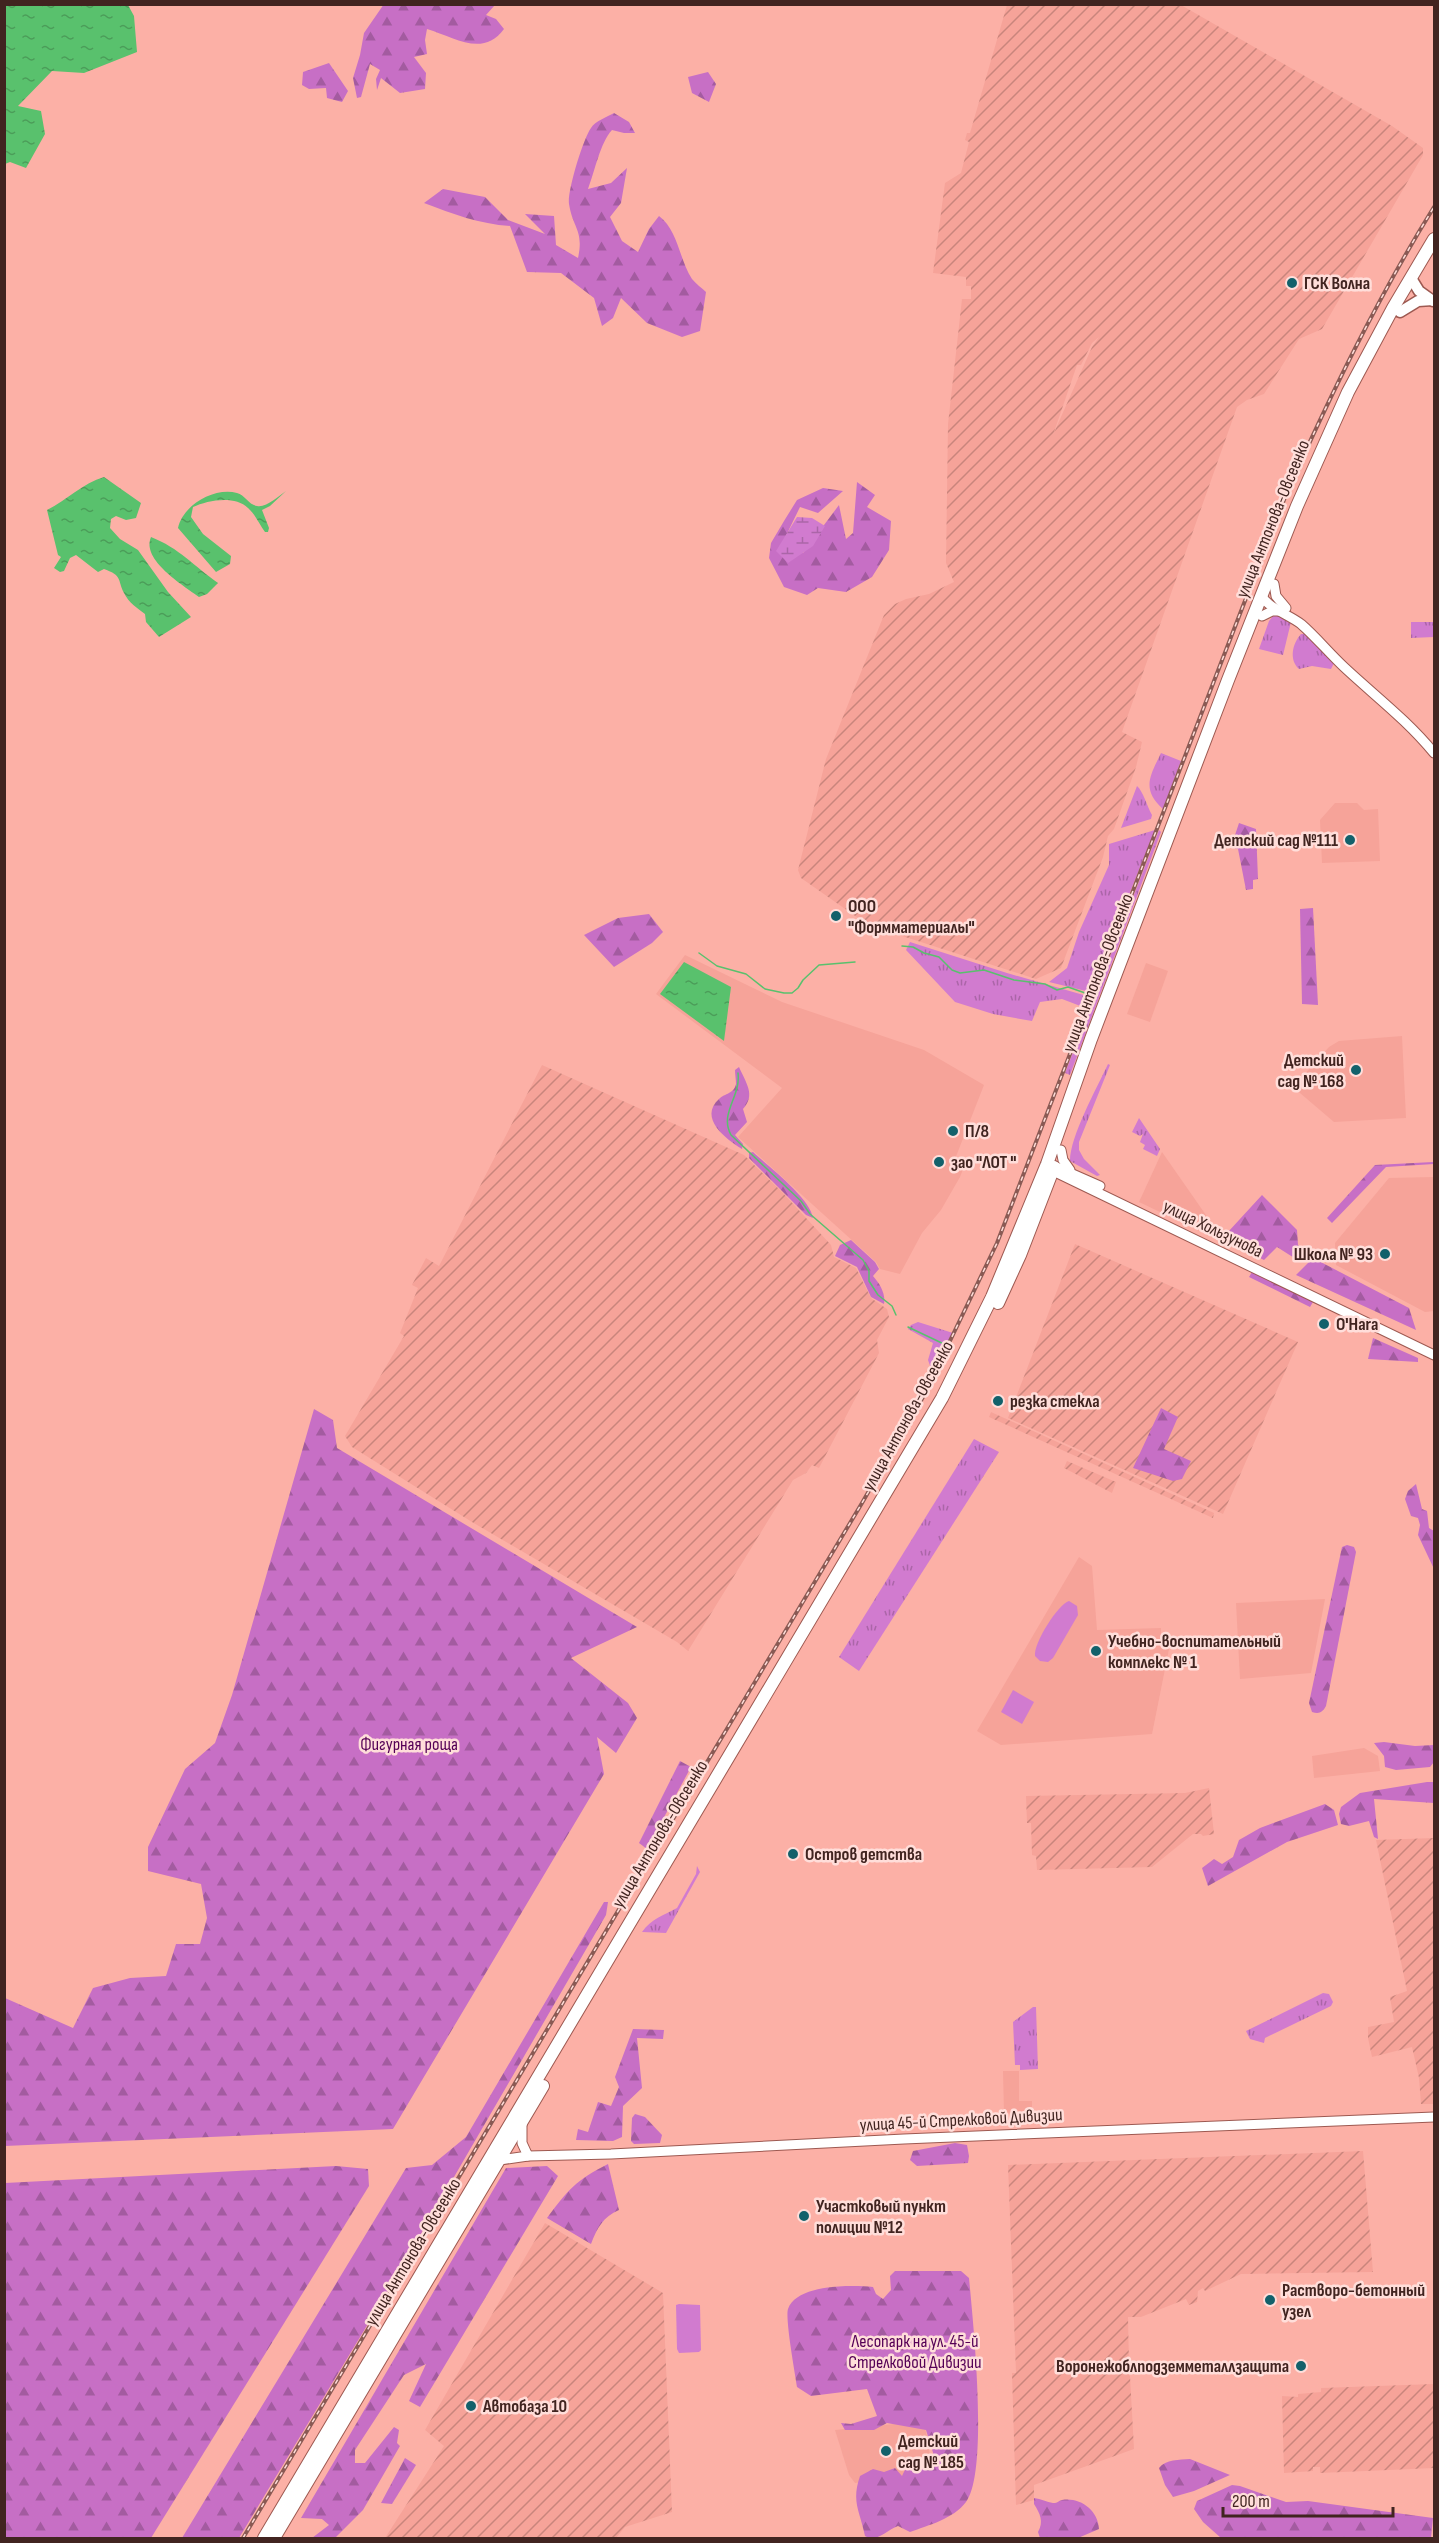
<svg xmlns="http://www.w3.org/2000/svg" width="1439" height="2543" viewBox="0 0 1439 2543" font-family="'Sofia Sans Condensed',sans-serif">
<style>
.built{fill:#f6a399}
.industrial{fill:url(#industrial-furrows);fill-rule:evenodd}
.grass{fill:url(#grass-tufts)}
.forest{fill:url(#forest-firs)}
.wetland{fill:url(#wetland-marsh)}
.garden{fill:#d17bcf}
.water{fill:url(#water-ripples)}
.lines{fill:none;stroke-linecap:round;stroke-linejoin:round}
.stream{stroke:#59c16d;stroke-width:1.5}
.secondary-casing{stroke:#9d5951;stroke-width:11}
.primary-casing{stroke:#9d5951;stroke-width:13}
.trunk-casing{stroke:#9d5951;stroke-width:14}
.secondary{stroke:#fff;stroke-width:9}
.primary{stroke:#fff;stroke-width:10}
.trunk{stroke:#fff;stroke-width:12}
.rail-casing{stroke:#8a5a54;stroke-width:4}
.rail{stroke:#ffdeda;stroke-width:1.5;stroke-dasharray:4.5;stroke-linecap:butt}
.poi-dot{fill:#13616b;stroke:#ffdeda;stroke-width:2}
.labels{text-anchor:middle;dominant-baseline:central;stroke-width:5;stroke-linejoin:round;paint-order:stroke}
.poi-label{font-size:18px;font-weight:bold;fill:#412420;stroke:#ffdeda;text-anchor:start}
.street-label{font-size:18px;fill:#412420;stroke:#ffdeda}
.park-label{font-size:18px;fill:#550056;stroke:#ffdeda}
</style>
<defs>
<pattern id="industrial-furrows" width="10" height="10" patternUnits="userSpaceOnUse" patternTransform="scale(1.5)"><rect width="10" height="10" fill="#f6a399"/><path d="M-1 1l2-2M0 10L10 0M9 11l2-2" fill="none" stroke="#c9857c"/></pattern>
<pattern id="grass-tufts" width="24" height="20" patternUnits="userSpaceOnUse" patternTransform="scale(1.5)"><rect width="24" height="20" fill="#d17bcf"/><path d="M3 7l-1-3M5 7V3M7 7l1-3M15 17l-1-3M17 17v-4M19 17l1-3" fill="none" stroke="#ab65a8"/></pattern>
<pattern id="forest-firs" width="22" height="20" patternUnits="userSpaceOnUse" patternTransform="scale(1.5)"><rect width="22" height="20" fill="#c76fc5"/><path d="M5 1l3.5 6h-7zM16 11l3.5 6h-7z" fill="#a35ba0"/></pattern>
<pattern id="wetland-marsh" width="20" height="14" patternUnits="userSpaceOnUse" patternTransform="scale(1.5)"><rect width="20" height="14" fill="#d17bcf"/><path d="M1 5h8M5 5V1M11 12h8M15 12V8" fill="none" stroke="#ab65a8"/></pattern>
<pattern id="water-ripples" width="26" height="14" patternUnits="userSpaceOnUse" patternTransform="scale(1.5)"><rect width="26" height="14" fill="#59c16d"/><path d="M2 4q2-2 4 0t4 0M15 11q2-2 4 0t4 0" fill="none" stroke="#4b9d59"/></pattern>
</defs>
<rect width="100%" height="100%" fill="#fcb0a6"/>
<g class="built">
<polygon points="1335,803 1357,803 1364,810 1378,809 1380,861 1322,863 1320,820"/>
<polygon points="685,955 782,1002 924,1050 984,1085 955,1159 965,1164 960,1177 941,1210 922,1233 900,1274 880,1269 876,1262 738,1137 782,1088 656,994"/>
<polygon points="1146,963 1168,971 1150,1022 1127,1014"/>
<polygon points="1402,1036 1406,1118 1334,1122 1293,1087 1329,1047 1339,1041"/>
<polygon points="1162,1152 1208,1218 1213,1226 1212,1234 1208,1235 1139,1202"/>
<polygon points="1434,1177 1434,1311 1425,1312 1336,1265 1335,1243 1389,1178"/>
<polygon points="1079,1557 1092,1566 1097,1630 1161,1628 1161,1637 1169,1649 1152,1734 1001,1745 977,1731"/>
<polygon points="1325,1599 1311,1673 1240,1679 1236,1603"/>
<polygon points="1364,1748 1378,1756 1380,1771 1314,1778 1312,1756"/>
<polygon points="1003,2071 1019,2071 1019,2101 1032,2101 1032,2112 1004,2113"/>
<polygon points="924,2421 933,2473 855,2483 849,2475 835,2430"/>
</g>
<g class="industrial">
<path d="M1007,5H1181L1392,126L1423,148V155L1322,329L1299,339L1264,394L1247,400L1237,407L1122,732L1142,742L1136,767L1114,829L1108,836L1103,857L1061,968L1036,979L868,925L801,878L798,870L826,759L884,615L895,604L906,599L929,594L954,582L946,563L948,424L962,299H971V286H966V277L933,273L945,183L961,173L969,142L965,140L967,133H970ZM1099,337L1092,347L1053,435L1077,365H1081L1092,343Z"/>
<polygon points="542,1065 744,1155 783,1193 831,1245 834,1257 856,1268 871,1298 887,1309 889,1317 877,1340 879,1353 819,1468 812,1465 806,1473 793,1480 688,1651 677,1642 472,1522 352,1447 345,1436 404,1336 400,1333 418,1288 412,1285 426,1258 439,1266"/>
<polygon points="1075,1244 1298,1342 1223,1514 1008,1418"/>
<polygon points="991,1412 1214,1513 1213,1518 989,1417"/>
<polygon points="1067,1461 1116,1482 1112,1493 1064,1468"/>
<polygon points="1209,1788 1214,1834 1203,1836 1201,1834 1193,1834 1152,1867 1037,1870 1036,1856 1032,1855 1031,1823 1027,1823 1026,1796 1185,1793"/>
<polygon points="1434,1838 1434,2104 1421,2104 1419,2078 1412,2047 1372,2057 1368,2038 1368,2027 1394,2022 1390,1997 1407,1991 1376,1840"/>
<polygon points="1363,2151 1373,2272 1241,2274 1205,2291 1203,2288 1198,2291 1197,2302 1189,2305 1186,2299 1141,2317 1128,2317 1129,2365 1088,2367 1089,2372 1125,2371 1130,2376 1134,2449 1034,2485 1034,2500 1016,2505 1012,2373 1016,2373 1008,2165"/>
<polygon points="545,2223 663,2293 672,2512 625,2527 616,2538 385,2538 444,2446 425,2430"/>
<polygon points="1434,2384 1434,2468 1320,2473 1320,2467 1313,2467 1313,2471 1284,2473 1282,2396 1298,2397 1298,2394 1321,2392 1321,2388"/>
</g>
<g class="grass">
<polygon points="1274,615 1279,615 1291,622 1283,655 1259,649 1269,621"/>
<polygon points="1411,622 1434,622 1434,637 1411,638"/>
<path d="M1301,634H1306L1334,663L1331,669L1312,666L1299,669C1289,660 1292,644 1301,634Z"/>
<path d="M1161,753L1181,761L1163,809C1141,789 1150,776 1161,753Z"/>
<path d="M1137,786C1143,791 1147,806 1152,815L1151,819L1121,828Z"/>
<polygon points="1155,830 1090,992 1049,982 1067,968 1079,932 1109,865 1109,844"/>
<polygon points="1159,830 1161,832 1070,1075 1065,1073"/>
<polygon points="910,942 1007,973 1087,996 1083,1007 1062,999 1040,1002 1032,1021 993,1014 955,1002 906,950"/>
<path d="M1108,1064L1110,1065L1079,1142V1150L1084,1159L1100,1175L1097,1176L1070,1161C1070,1136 1097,1088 1108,1064Z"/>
<polygon points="1139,1118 1160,1149 1157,1156 1143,1149 1145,1145 1140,1142 1143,1134 1140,1136 1132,1132"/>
<polygon points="918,1322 953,1333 933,1374 928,1360 933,1343 908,1329 911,1325"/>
<polygon points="974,1439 999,1452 859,1671 839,1657"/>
<path d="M697,1866L700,1872L666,1933L642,1932C651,1919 664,1915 677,1908L696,1874Z"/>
<polygon points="1323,1993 1329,1994 1333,2002 1331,2006 1265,2038 1264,2043 1250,2039 1246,2031"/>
<polygon points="1033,2007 1036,2007 1038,2069 1020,2070 1020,2065 1015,2065 1013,2022"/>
</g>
<g class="forest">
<path d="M384,4L495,5L486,15L496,19L504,29C483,58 454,37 427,29L425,40L427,54L414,57L426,73L425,89L400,93L381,78L377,90L376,79L380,70L370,64L361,97L357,98L353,78L360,55L364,33Z"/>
<polygon points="329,63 348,91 342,102 327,98 326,88 309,89 302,85 303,72"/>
<polygon points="708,72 716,84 709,102 692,93 688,77"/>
<path d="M614,113L629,122L635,133H624L612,130C600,143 595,171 588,189L611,183L627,168L621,203L610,217L622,241L638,252L649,229L659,216C678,230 679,259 692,279C696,284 702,288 706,292L700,331L682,337L647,323L621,298L613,318L602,326L594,298L561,273L527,272L510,226C479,224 453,214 424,203L443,189L485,197L508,220L545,234L525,214L554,216L556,245L578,258C584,230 573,229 569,204C567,192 583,139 591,128C595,121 607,117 614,113Z"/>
<polygon points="857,482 875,495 867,507 891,521 889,550 872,577 846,592 818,588 807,595 784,587 769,558 771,543 784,521 797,500 823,488 843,491 818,513 800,507 779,550 803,553 839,505 846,539 853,533"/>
<polygon points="1239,823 1256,829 1258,879 1253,880 1253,889 1246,890 1238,849 1231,847"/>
<polygon points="1313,908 1318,1005 1302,1004 1300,909"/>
<polygon points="649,914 663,932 652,943 614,967 584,935 618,918"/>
<path d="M739,1067C746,1083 756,1095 743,1109L747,1122L735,1135L743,1144L742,1149C726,1139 698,1118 719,1099C725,1093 734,1094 736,1084C736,1080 735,1074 735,1070Z"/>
<polygon points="1434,1146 1434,1164 1386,1167 1332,1223 1327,1218 1375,1165 1433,1162"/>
<path d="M753,1152C769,1167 810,1198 813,1218L806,1215L749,1158V1153Z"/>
<polygon points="1262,1195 1297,1230 1298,1245 1307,1252 1299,1261 1277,1247 1264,1260 1241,1249 1228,1232"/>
<path d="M851,1240L875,1262L879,1269L873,1276C880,1284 886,1294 884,1304L871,1297L857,1267L835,1256L840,1245Z"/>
<polygon points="1313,1258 1409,1308 1416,1330 1296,1275"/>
<polygon points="1252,1272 1313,1302 1310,1307 1249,1277"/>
<polygon points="1373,1338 1418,1358 1418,1362 1368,1359"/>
<polygon points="1161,1408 1178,1417 1164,1449 1191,1461 1182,1479 1173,1481 1133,1468"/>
<polygon points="314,1409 333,1420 337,1448 637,1627 571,1658 628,1703 637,1718 616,1753 597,1737 604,1774 393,2129 5,2146 5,1998 73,2028 93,1988 130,1978 166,1976 176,1944 200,1944 207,1918 201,1884 148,1871 148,1847 185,1769 215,1743 232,1695"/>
<polygon points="1416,1484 1422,1509 1427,1511 1429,1528 1434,1531 1434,1569 1418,1535 1420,1525 1418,1518 1411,1516 1405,1499 1408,1491"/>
<path d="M1347,1545L1354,1547L1356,1552L1326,1706C1322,1713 1319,1714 1312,1712L1309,1703L1342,1547Z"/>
<polygon points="1384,1742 1415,1746 1434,1745 1434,1762 1430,1767 1396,1770 1385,1767 1384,1756 1374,1743"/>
<polygon points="680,1761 691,1767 647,1849 639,1843"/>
<polygon points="1427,1782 1434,1782 1434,1803 1374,1799 1378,1839 1374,1837 1369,1821 1349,1826 1341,1824 1339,1814 1341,1807 1360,1793"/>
<polygon points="1325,1804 1334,1810 1338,1825 1287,1842 1208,1886 1202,1868 1214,1859 1222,1864 1233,1857 1239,1840 1260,1828"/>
<polygon points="604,1902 608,1902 606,1915 389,2289 239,2538 182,2538 406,2168 432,2165 466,2137"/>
<polygon points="633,2029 664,2030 663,2039 637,2038 642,2088 623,2106 622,2137 613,2141 576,2140 578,2129 588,2132 598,2102 611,2106 619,2087 615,2077"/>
<polygon points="635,2114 645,2117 662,2135 660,2143 634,2144 631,2141 632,2118"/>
<polygon points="955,2143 967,2145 969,2156 968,2163 917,2166 910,2160 913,2151"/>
<path d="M608,2164L619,2210C603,2217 597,2228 591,2244L547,2218C568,2190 576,2180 608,2164Z"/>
<polygon points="336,2166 368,2169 369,2186 151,2538 5,2538 5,2183"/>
<polygon points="547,2166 558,2176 420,2407 409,2401 426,2364 404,2375 355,2450 355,2463 365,2463 394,2427 399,2430 397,2443 400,2446 363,2510 335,2538 312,2538 329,2525 322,2519 301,2518 506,2168"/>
<path d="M895,2271H961L969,2278C973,2321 989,2472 966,2502C953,2519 929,2525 910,2532L898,2526C886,2530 878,2543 865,2536C860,2511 851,2502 860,2476L873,2469L884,2472L895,2468L902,2476C909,2460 918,2456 935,2459L926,2430L887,2423L874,2430H845L841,2423L851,2424L877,2416L867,2389L811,2396L797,2387C795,2373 785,2319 788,2309C797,2284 851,2285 873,2287L876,2294L883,2299L891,2290L890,2276Z"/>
<polygon points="405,2458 416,2465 392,2504 381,2503"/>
<path d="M1190,2459L1230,2475L1194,2491L1173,2497L1165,2485L1159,2468C1166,2459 1179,2460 1190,2459Z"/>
<polygon points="1232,2485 1240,2486 1286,2502 1308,2501 1433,2518 1431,2538 1221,2538 1203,2522 1194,2509 1197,2501"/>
<path d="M1034,2498C1041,2499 1047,2502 1053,2503C1059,2503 1057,2501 1062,2500C1080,2497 1098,2510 1099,2529L1078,2538H1040L1038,2532C1044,2521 1040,2514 1034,2504Z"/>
</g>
<polygon class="wetland" points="797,517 812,518 825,526 813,546 788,563 776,551"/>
<g class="garden">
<path d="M1069,1601L1077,1606L1078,1615L1053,1658L1048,1662L1040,1661L1035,1656C1033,1644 1058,1604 1069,1601Z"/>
<polygon points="1013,1690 1034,1702 1022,1724 1001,1712"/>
<polygon points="679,2304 700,2305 701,2350 699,2352 679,2353 677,2349 676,2305"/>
</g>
<g class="water">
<polygon points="5,4 128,5 134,16 137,52 84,73 52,71 18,106 41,111 45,134 26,168 10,162 5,164"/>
<path d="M104,477L141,503L136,518L126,520L116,516L111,519L110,528L120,539L138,550L168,592L191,617L159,637L146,622L145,614C137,608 129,603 124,593C117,579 123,576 104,569L98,572L76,555L70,558L64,571L60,572L54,568L61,557L58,555L47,510C67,500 83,483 104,477Z"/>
<path d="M286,491L270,506L262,510L269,528L268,532H265C259,524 255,514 248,508C235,495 208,500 193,507L191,517L203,534L231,556L230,564L216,572L178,528C183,505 214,487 237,493C245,495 249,505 257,506C266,508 279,496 286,491Z"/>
<path d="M151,537C179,548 194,566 218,583L207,594L199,597C183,585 141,560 151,537Z"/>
<polygon points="684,962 731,987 724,1041 660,994"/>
</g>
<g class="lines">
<g class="stream">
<polyline points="902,946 913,947 924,953 939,957 952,970 960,973 984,970 1014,980 1045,984 1057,990 1068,987 1088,994"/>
<polyline points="699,953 717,966 746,974 765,989 784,993 792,993 798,988 803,980 819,965 855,962"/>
<path d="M738,1073C741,1097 719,1113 731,1135L801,1201L810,1214L863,1260L869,1271V1281L878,1295L892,1306L896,1315"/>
<polyline points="908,1327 946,1345"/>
</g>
<defs>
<g id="secondary">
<polyline points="1274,584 1276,596 1286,608"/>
<path d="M1261,595C1269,609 1288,614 1301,624C1316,637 1329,653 1344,667C1375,696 1407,720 1434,753"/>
<polyline points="1262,616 1272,611 1280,611"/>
<polyline points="1061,1150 1063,1160 1070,1170"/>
<polyline points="1050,1164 1100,1186"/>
<polyline points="1048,1166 1053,1171 1434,1355"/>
<polyline points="522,2121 522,2143 528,2156"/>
<polyline points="497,2159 500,2160 528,2156 611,2154 904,2139 1434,2117"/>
</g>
<g id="primary">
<polyline points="1411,278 1419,291 1433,301"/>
<polyline points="1400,312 1418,301 1433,300"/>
</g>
<g id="trunk">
<polyline points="998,1303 1020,1255 1054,1167"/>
<polyline points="264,2538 942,1398 992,1297 1047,1164 1091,1039 1228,680 1297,506 1348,392 1393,308 1434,239"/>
<polyline points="274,2538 543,2086"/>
</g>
</defs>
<use href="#secondary" class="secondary-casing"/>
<use href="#primary" class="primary-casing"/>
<use href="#trunk" class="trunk-casing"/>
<use href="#secondary" class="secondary"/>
<use href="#primary" class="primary"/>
<use href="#trunk" class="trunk"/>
<defs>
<path id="rail" d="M243,2538L862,1503L923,1397L997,1243L1287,492C1331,394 1377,299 1434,207"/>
</defs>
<use href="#rail" class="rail-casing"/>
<use href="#rail" class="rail"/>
</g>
<g class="poi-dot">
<circle cx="1292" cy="283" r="6"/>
<circle cx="1350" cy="840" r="6"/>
<circle cx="836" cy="916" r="6"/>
<circle cx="1356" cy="1070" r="6"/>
<circle cx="953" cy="1131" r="6"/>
<circle cx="939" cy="1162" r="6"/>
<circle cx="1385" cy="1254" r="6"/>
<circle cx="1324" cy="1324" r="6"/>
<circle cx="998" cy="1401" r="6"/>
<circle cx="1096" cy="1651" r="6"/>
<circle cx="793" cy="1854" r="6"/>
<circle cx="804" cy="2216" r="6"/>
<circle cx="1270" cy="2300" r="6"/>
<circle cx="1301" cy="2366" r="6"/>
<circle cx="471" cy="2406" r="6"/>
<circle cx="886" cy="2451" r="6"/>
</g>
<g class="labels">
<g class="poi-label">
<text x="1304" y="283">ГСК Волна</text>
<text x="1338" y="840" text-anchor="end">Детский сад №111</text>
<text x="848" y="906">ООО<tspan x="848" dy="21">"Формматериалы"</tspan></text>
<text x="1344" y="1060" text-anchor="end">Детский<tspan x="1344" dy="21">сад № 168</tspan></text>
<text x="965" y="1131">П/8</text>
<text x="951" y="1162">зао "ЛОТ "</text>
<text x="1373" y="1254" text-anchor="end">Школа № 93</text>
<text x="1336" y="1324">O'Hara</text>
<text x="1010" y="1401">резка стекла</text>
<text x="1108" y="1641">Учебно-воспитательный<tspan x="1108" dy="21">комплекс № 1</tspan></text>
<text x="805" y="1854">Остров детства</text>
<text x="816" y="2206">Участковый пункт<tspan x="816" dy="21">полиции №12</tspan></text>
<text x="1282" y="2290">Растворо-бетонный<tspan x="1282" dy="21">узел</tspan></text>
<text x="1289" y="2366" text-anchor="end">Воронежоблподземметаллзащита</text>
<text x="483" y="2406">Автобаза 10</text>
<text x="898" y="2441">Детский<tspan x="898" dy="21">сад № 185</tspan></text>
</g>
<g class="street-label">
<text transform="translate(1273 519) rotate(-68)">улица Антонова-Овсеенко</text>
<text transform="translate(1098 973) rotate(-69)">улица Антонова-Овсеенко</text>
<text transform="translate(1213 1229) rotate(26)">улица Хользунова</text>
<text transform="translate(908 1416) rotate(-61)">улица Антонова-Овсеенко</text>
<text transform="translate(660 1834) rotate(-59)">улица Антонова-Овсеенко</text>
<text transform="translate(961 2120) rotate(-3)">улица 45-й Стрелковой Дивизии</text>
<text transform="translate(413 2252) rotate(-59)">улица Антонова-Овсеенко</text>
</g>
<g class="park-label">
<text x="409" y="1744">Фигурная роща</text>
<text x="915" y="2341">Лесопарк на ул. 45-й<tspan x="915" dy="21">Стрелковой Дивизии</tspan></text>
</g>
</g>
<rect width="1439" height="2543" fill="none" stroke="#412420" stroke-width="12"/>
<path d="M1223 2507v9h170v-9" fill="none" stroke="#412420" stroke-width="3"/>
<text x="1232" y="2507" font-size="18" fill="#412420" stroke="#ffdeda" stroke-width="4.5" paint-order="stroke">200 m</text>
</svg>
